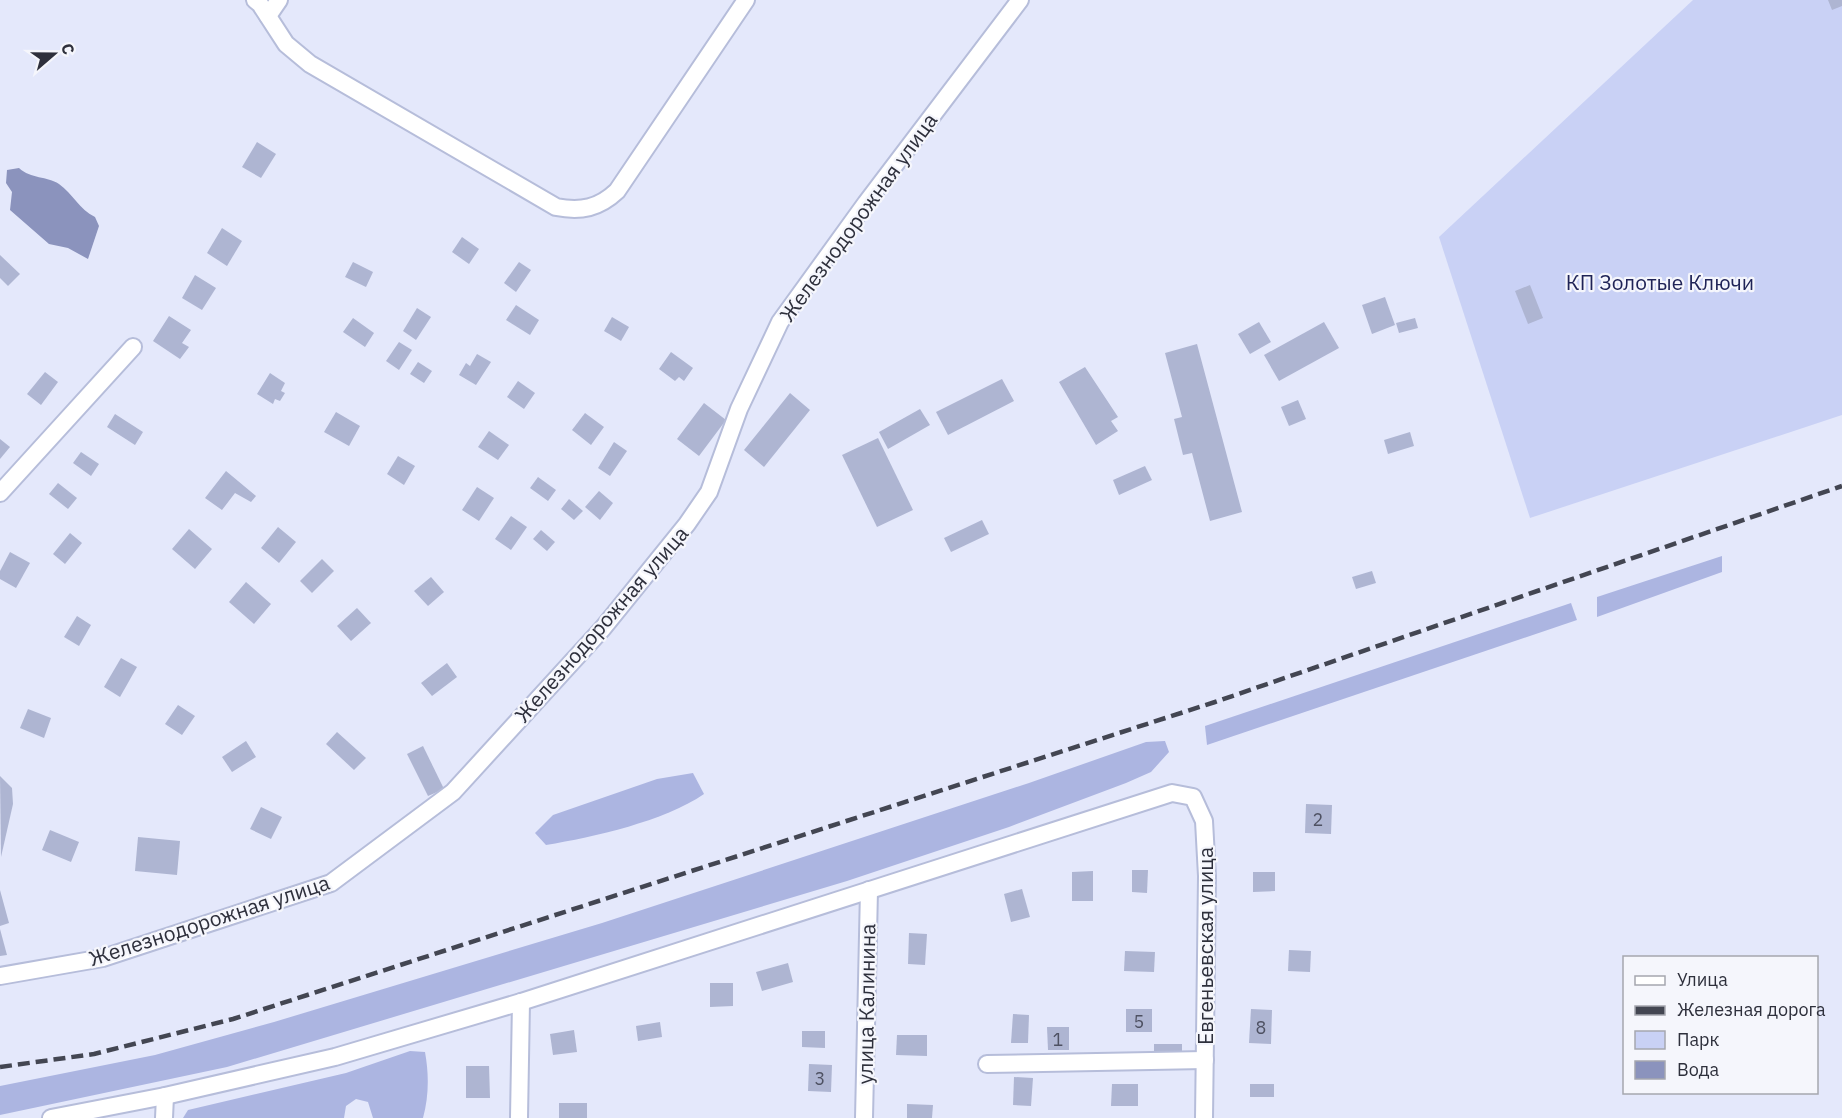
<svg xmlns="http://www.w3.org/2000/svg" width="1842" height="1118" viewBox="0 0 1842 1118" font-family="'IBM Plex Sans',sans-serif">
<style>
.green{fill:#c9d1f5}
.forest{fill:#acb5e1}
.water{fill:#8b93bd}
.building{fill:#aeb5d2}
.lines{fill:none;stroke-linecap:round;stroke-linejoin:round}
.minor-casing{stroke:#b6bdda;stroke-width:20}
.minor{stroke:#fff;stroke-width:16}
.rail{stroke:#434652;stroke-width:4.5;stroke-dasharray:12 6;stroke-linecap:butt}
.labels{text-anchor:middle;dominant-baseline:central;stroke-width:4.5;stroke-linejoin:round;paint-order:stroke}
.number-label{font-size:18px;fill:#4e5162}
.street-label{font-size:21px;fill:#2e303c;stroke:#f5f6fc}
.park-label{font-size:21px;fill:#1f2357;stroke:#f5f6fc}
</style>
<rect width="100%" height="100%" fill="#e4e8fb"/>
<polygon class="green" points="1693,0 1842,0 1842,415 1530,518 1439,237"/>
<g class="forest">
<polygon points="1722,556 1722,572 1597,617 1597,597"/>
<polygon points="1571,603 1577,620 1207,745 1205,726"/>
<polygon points="1165,741 1169,752 1151,772 1126,783 1009,827 847,881 227,1067 0,1115 0,1086 155,1055 274,1022 602,923 1029,783 1146,742"/>
<path d="M693,773L704,794C665,821 594,837 546,845L535,833L553,815L657,779Z"/>
<path d="M410,1051L425,1052C429,1074 429,1096 423,1118H373L368,1102L356,1099L346,1106L344,1118H183L188,1110L346,1073Z"/>
</g>
<path class="water" d="M19,168C31,179 47,176 59,184C73,194 79,209 95,217L99,226L88,259L68,248L49,244L10,210L12,192L6,183L7,170Z"/>
<g class="building">
<polygon points="1828,0 1842,0 1842,6 1832,10"/>
<polygon points="257,142 276,154 261,178 242,167"/>
<polygon points="222,228 242,241 227,266 207,253"/>
<polygon points="462,237 479,249 469,264 452,252"/>
<polygon points="0,255 20,274 8,286 0,278"/>
<polygon points="353,262 373,272 366,287 345,277"/>
<polygon points="519,262 531,270 516,292 504,283"/>
<polygon points="195,275 216,288 202,310 182,298"/>
<polygon points="1530,285 1543,318 1528,324 1515,291"/>
<polygon points="1385,297 1395,325 1372,334 1362,305"/>
<polygon points="516,305 539,320 530,335 506,320"/>
<polygon points="417,308 431,317 416,340 403,331"/>
<polygon points="169,316 191,330 182,343 189,347 180,359 153,341"/>
<polygon points="612,317 629,327 621,341 604,331"/>
<polygon points="353,318 374,333 365,347 343,332"/>
<polygon points="1415,318 1418,328 1399,333 1396,323"/>
<polygon points="1259,322 1271,342 1250,354 1238,334"/>
<polygon points="1324,322 1339,348 1279,381 1264,355"/>
<polygon points="399,342 412,350 399,370 386,361"/>
<polygon points="1197,344 1242,512 1210,521 1192,453 1183,455 1174,419 1182,417 1165,353"/>
<polygon points="671,352 693,368 684,381 679,377 675,381 659,369"/>
<polygon points="477,354 491,362 476,385 459,375 466,363 470,366"/>
<polygon points="418,362 432,371 424,383 410,374"/>
<polygon points="1085,367 1118,417 1111,421 1118,431 1096,445 1059,382"/>
<polygon points="45,372 58,382 41,405 27,394"/>
<polygon points="270,373 285,383 281,391 285,393 280,401 275,399 273,404 257,394"/>
<polygon points="1002,379 1014,401 948,435 936,412"/>
<polygon points="518,381 535,393 524,409 507,397"/>
<polygon points="790,393 810,410 764,467 744,450"/>
<polygon points="1298,400 1306,419 1289,426 1281,407"/>
<polygon points="704,403 726,420 699,456 677,439"/>
<polygon points="920,409 930,425 888,449 879,432"/>
<polygon points="336,412 360,426 349,446 324,432"/>
<polygon points="585,413 604,427 591,445 572,430"/>
<polygon points="115,414 143,432 135,445 107,427"/>
<polygon points="489,431 509,445 498,460 478,447"/>
<polygon points="1410,432 1414,446 1388,454 1384,440"/>
<polygon points="878,438 913,510 877,527 842,455"/>
<polygon points="0,439 10,447 0,459"/>
<polygon points="614,442 627,451 610,476 598,468"/>
<polygon points="81,452 99,464 91,476 73,463"/>
<polygon points="398,456 415,466 404,485 387,474"/>
<polygon points="1145,466 1152,480 1119,495 1113,480"/>
<polygon points="226,471 256,496 251,502 235,493 222,510 205,498"/>
<polygon points="538,477 556,490 548,501 530,488"/>
<polygon points="58,483 77,498 68,509 49,494"/>
<polygon points="477,487 494,498 479,521 462,510"/>
<polygon points="599,491 613,503 600,520 585,507"/>
<polygon points="569,499 583,511 574,520 561,509"/>
<polygon points="511,516 527,527 511,550 495,539"/>
<polygon points="982,520 989,534 951,552 944,538"/>
<polygon points="278,527 296,542 279,563 261,548"/>
<polygon points="189,529 212,549 195,569 172,549"/>
<polygon points="541,530 555,542 547,551 533,539"/>
<polygon points="70,533 82,543 65,564 53,554"/>
<polygon points="10,552 30,563 16,588 0,579 0,571"/>
<polygon points="322,559 334,571 312,593 300,581"/>
<polygon points="1372,571 1376,583 1356,589 1352,577"/>
<polygon points="431,577 444,592 428,606 414,591"/>
<polygon points="246,582 271,604 254,624 229,602"/>
<polygon points="357,608 371,623 351,641 337,626"/>
<polygon points="77,616 91,625 79,646 64,637"/>
<polygon points="121,658 137,667 120,697 104,687"/>
<polygon points="447,663 457,677 432,696 421,683"/>
<polygon points="178,705 195,716 182,735 165,724"/>
<polygon points="28,709 51,718 44,738 20,728"/>
<polygon points="337,732 366,758 354,770 326,744"/>
<polygon points="246,741 256,757 232,772 222,757"/>
<polygon points="423,746 444,789 428,796 407,754"/>
<polygon points="0,776 12,788 13,804 1,857"/>
<polygon points="1306,804 1332,805 1331,834 1305,833"/>
<polygon points="261,807 282,817 271,839 250,829"/>
<polygon points="50,830 79,842 71,862 42,850"/>
<polygon points="138,837 180,841 177,875 135,871"/>
<polygon points="1132,870 1148,870 1147,893 1132,892"/>
<polygon points="1093,871 1093,901 1072,901 1072,872"/>
<polygon points="1253,872 1275,872 1275,891 1253,892"/>
<polygon points="1022,889 1030,917 1011,922 1004,894"/>
<polygon points="0,890 9,923 0,926"/>
<polygon points="0,929 7,955 0,956"/>
<polygon points="909,933 927,934 925,965 908,964"/>
<polygon points="1289,950 1311,951 1310,972 1288,971"/>
<polygon points="1125,951 1155,952 1154,972 1124,971"/>
<polygon points="788,963 793,982 762,991 756,972"/>
<polygon points="710,983 733,983 733,1006 710,1007"/>
<rect x="1126" y="1009" width="26" height="23"/>
<polygon points="1251,1009 1272,1010 1271,1044 1249,1043"/>
<polygon points="1013,1014 1029,1015 1028,1043 1011,1043"/>
<polygon points="660,1022 662,1037 638,1041 636,1026"/>
<polygon points="1047,1027 1069,1027 1069,1050 1048,1050"/>
<polygon points="574,1030 577,1052 553,1055 550,1034"/>
<polygon points="802,1031 825,1031 825,1048 802,1047"/>
<polygon points="897,1035 927,1035 927,1056 896,1055"/>
<rect x="1154" y="1044" width="28" height="13"/>
<polygon points="809,1064 832,1065 831,1092 808,1091"/>
<polygon points="466,1066 489,1066 490,1098 466,1098"/>
<polygon points="1014,1077 1033,1078 1031,1106 1013,1105"/>
<polygon points="1112,1084 1138,1084 1138,1106 1111,1106"/>
<rect x="1250" y="1084" width="24" height="13"/>
<rect x="559" y="1103" width="28" height="15"/>
<polygon points="907,1104 933,1105 932,1118 907,1118"/>
</g>
<g class="lines">
<defs>
<g id="minor">
<path d="M255,0L260,4L286,44L310,64L556,207C581,212 599,208 617,191L746,0"/>
<polyline points="268,16 279,0"/>
<polyline points="0,493 133,347"/>
<polyline points="0,976 103,958 331,883 453,792 603,628 687,524 709,492 739,409 780,322 866,203 1020,0"/>
<polyline points="987,1064 1205,1060"/>
<polyline points="51,1118 165,1096 335,1057 521,1002 1172,793 1193,797 1204,821 1207,876 1204,1118"/>
<polyline points="164,1118 165,1096"/>
<polyline points="519,1118 521,1002"/>
<polyline points="864,1118 869,890"/>
</g>
</defs>
<use href="#minor" class="minor-casing"/>
<use href="#minor" class="minor"/>
<polyline class="rail" points="0,1067 94,1054 233,1019 1215,702 1842,486"/>
</g>
<g class="labels">
<g class="number-label">
<text x="1318" y="819">2</text>
<text x="1139" y="1021">5</text>
<text x="1261" y="1027">8</text>
<text x="1058" y="1039">1</text>
<text x="820" y="1078">3</text>
</g>
<g class="street-label">
<text transform="translate(858 217) rotate(-54)">Железнодорожная улица</text>
<text transform="translate(601 624) rotate(-49)">Железнодорожная улица</text>
<text transform="translate(209 920) rotate(-18)">Железнодорожная улица</text>
<text transform="translate(1205 946) rotate(-90)">Евгеньевская улица</text>
<text transform="translate(866 1004) rotate(-89)">улица Калинина</text>
</g>
<g class="park-label">
<text x="1660" y="282">КП Золотые Ключи</text>
</g>
</g>
<rect x="1623" y="956" width="195" height="138" fill="#f5f6fc" stroke="#a5a7af" stroke-width="1.5"/>
<rect x="1635" y="976" width="30" height="9" fill="#ffffff" stroke="#a5a7af" stroke-width="1.5"/>
<text x="1677" y="986" font-size="18" fill="#2e303c">Улица</text>
<rect x="1635" y="1006" width="30" height="9" fill="#434652" stroke="#a5a7af" stroke-width="1.5"/>
<text x="1677" y="1016" font-size="18" fill="#2e303c">Железная дорога</text>
<rect x="1635" y="1031" width="30" height="18" fill="#c9d1f5" stroke="#a5a7af" stroke-width="1.5"/>
<text x="1677" y="1046" font-size="18" fill="#2e303c">Парк</text>
<rect x="1635" y="1061" width="30" height="18" fill="#8b93bd" stroke="#a5a7af" stroke-width="1.5"/>
<text x="1677" y="1076" font-size="18" fill="#2e303c">Вода</text>
<g transform="translate(54 54) rotate(70)" stroke="#f5f6fc" stroke-width="4.5" paint-order="stroke">
<path d="M0-4.5L10 22L0 15L-10 22Z" fill="#2e303c"/>
<text y="-9" font-size="16" font-weight="bold" text-anchor="middle" fill="#2e303c">С</text>
</g>
</svg>
